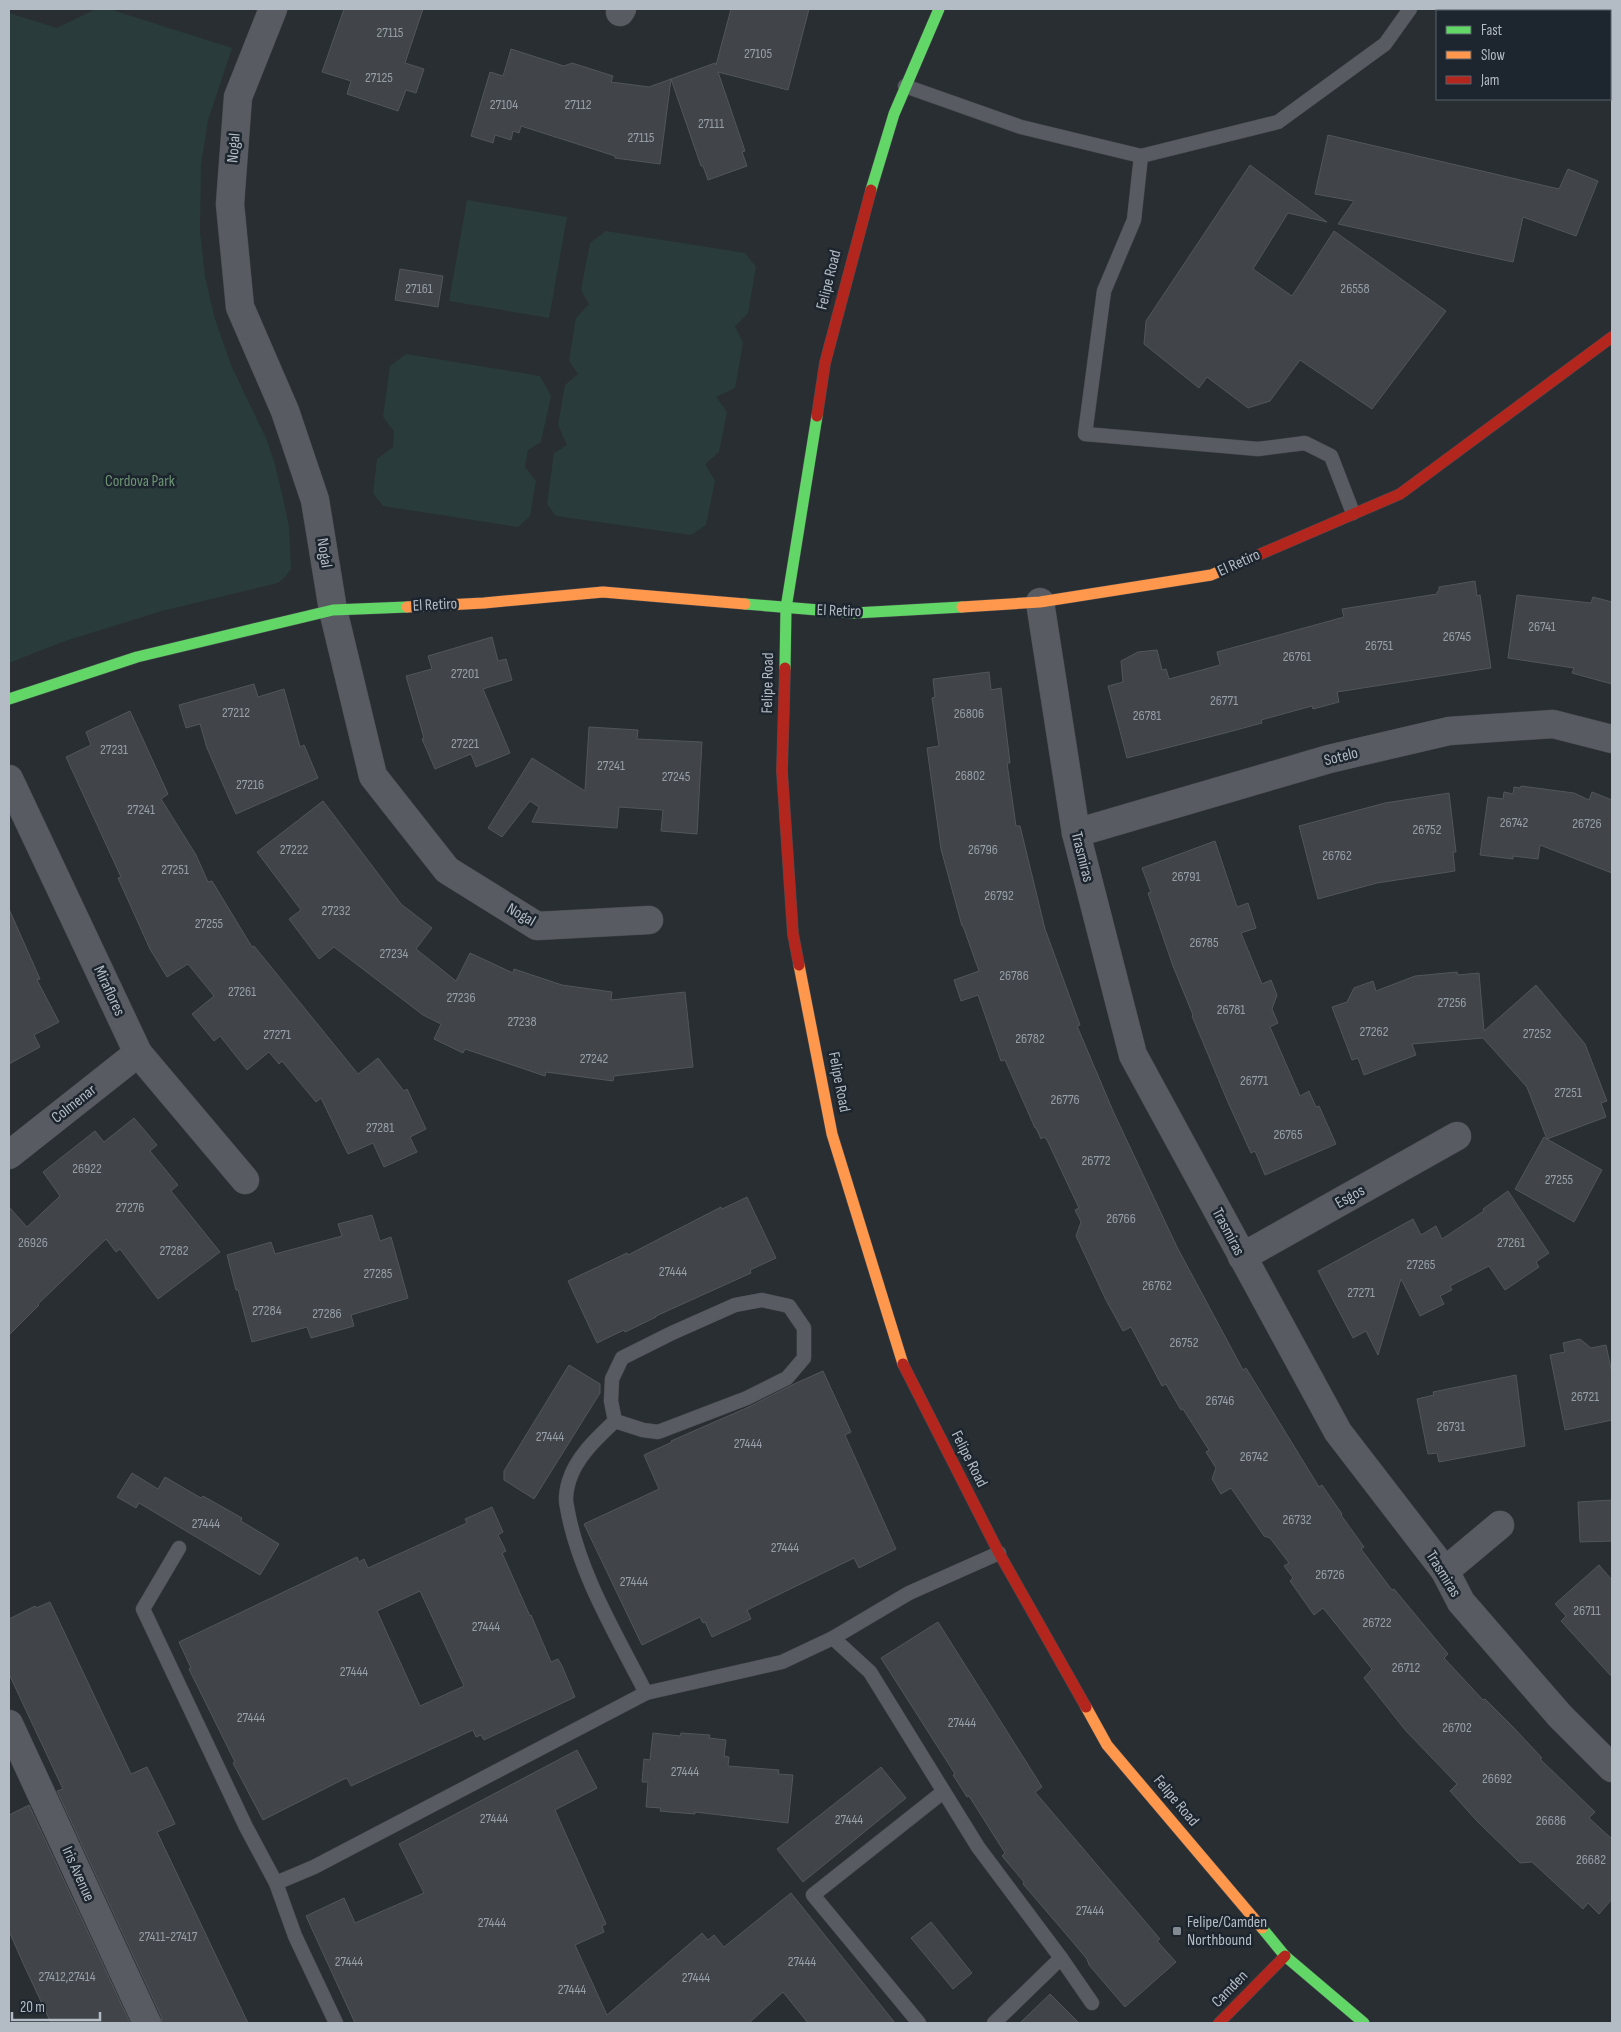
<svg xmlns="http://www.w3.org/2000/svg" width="1621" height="2032" viewBox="0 0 1621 2032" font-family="'Sofia Sans Condensed',sans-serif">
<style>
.green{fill:#293b3b}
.building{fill:#41454a;stroke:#51565b;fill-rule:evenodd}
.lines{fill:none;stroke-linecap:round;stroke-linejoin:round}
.lane-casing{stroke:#474a4e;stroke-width:15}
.street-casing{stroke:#474a4e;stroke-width:29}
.fast-casing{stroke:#474a4e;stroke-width:12}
.slow-casing{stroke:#474a4e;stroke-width:12}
.jam-casing{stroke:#474a4e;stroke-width:12}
.lane{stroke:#585c62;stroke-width:14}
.street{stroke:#585c62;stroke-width:28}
.fast{stroke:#63d668;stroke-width:11}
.slow{stroke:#ff974d;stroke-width:11}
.jam{stroke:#b3261e;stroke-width:11}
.poi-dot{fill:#838a92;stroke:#1d252e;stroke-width:2}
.labels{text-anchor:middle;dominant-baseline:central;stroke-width:5;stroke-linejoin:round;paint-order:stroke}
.number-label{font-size:14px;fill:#969ea6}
.street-label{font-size:16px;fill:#b3bbc5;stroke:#1d252e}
.park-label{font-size:16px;fill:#6c9472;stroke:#1d252e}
.poi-label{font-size:16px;fill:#b3bbc5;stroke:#1d252e;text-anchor:start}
</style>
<rect width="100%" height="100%" fill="#292e33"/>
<g class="green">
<polygon points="96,9 109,9 232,48 208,120 201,165 200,231 205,277 215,319 231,365 266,438 274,461 283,498 289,527 291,569 285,577 278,583 162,611 65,641 9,663 9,13 57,28"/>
<polygon points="467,200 567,217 549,318 449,301"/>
<polygon points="606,231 745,253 756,267 748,313 735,326 743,343 735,388 716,397 727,412 719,452 705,464 715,481 706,525 691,535 556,516 547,504 554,453 567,445 558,425 565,385 578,374 569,361 576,318 589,304 581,290 590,243"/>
<polygon points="406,354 540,376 551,396 541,442 528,450 525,467 536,481 530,516 518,527 383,506 373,493 377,459 393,447 394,431 383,417 390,366"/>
</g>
<g class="building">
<polygon points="344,9 423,9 405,63 424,69 416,93 406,90 398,111 347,94 351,81 322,72"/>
<polygon points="731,9 809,9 788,90 718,72 745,151 742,152 747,166 708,180 703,166 701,166 671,79 715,63 716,65"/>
<polygon points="511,49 564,66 572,63 613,76 611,82 649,87 671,79 660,164 615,158 615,156 521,126 519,133 513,131 511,140 495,135 493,143 471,136 490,72 503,76"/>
<polygon points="1328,135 1559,189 1568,169 1598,181 1576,236 1523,217 1513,262 1338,224 1354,201 1315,194"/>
<polygon points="1250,165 1327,222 1288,213 1253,269 1292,296 1334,231 1446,311 1372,409 1300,360 1270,401 1248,408 1207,377 1199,388 1144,344 1146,321"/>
<polygon points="400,269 443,276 438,307 395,300"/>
<polygon points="1475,581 1477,596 1480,595 1491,668 1337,692 1339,702 1313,709 1312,706 1261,720 1262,723 1225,733 1127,758 1108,686 1123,682 1121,661 1138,652 1157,650 1162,670 1166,669 1169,679 1220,665 1217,652 1344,617 1342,609 1437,594 1437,592 1439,591 1439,587"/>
<polygon points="1517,595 1591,603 1593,597 1612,602 1612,684 1572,673 1574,668 1508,658"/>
<polygon points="492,637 498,661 506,659 512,680 483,689 510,753 476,767 471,754 435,769 422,739 424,738 406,676 432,669 428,656"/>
<polygon points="989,672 991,690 1001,688 1010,763 1007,763 1016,826 1020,826 1045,929 1080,1025 1077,1026 1113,1111 1177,1247 1243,1370 1246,1368 1319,1487 1322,1485 1342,1514 1341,1515 1364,1547 1361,1549 1392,1590 1394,1589 1448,1654 1444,1658 1483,1700 1485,1699 1514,1728 1542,1758 1540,1759 1595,1812 1589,1818 1612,1839 1612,1899 1599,1914 1588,1903 1583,1909 1532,1862 1520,1863 1477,1821 1450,1791 1457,1784 1406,1731 1364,1678 1372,1669 1323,1608 1314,1615 1290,1581 1293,1578 1284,1566 1289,1563 1270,1538 1264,1536 1231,1488 1221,1494 1212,1479 1216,1468 1206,1452 1209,1450 1183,1409 1181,1410 1166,1384 1162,1386 1131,1327 1123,1331 1106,1300 1076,1236 1081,1222 1075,1210 1079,1208 1047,1140 1044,1137 1041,1139 1036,1128 1035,1128 1005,1060 1001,1061 978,995 961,1001 954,980 979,971 963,926 962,926 941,849 927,748 939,746 932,698 935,697 933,679"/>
<polygon points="254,684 258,697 284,689 300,747 304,745 318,778 236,814 207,748 200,724 186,728 179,705"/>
<polygon points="130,711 168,794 161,799 196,855 208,882 212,881 252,947 254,946 358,1074 378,1058 404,1091 407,1089 426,1129 410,1137 417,1152 384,1167 373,1143 348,1154 321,1098 316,1102 282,1061 279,1064 269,1052 247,1070 220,1036 214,1041 192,1014 214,996 188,964 167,977 150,949 118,878 121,877 66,757 91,745 86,732"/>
<polygon points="589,727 638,730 637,739 702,742 697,834 661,831 663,810 619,807 617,828 532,822 539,807 530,801 502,837 488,828 532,758 585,791"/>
<polygon points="1521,786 1574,793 1589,800 1592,792 1612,800 1612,873 1540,845 1538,859 1513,856 1513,859 1480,855 1488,797 1503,799 1504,792 1513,794 1514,787 1520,788"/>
<polygon points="1449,793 1456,852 1453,852 1455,871 1377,883 1318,899 1299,826 1385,803"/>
<polygon points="323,801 401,904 432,928 416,949 456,981 470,953 513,973 514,969 562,985 612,992 611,1000 685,992 693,1067 614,1076 613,1081 546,1072 545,1076 465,1049 463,1053 434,1039 441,1024 423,1015 334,947 319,959 289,919 301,910 257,852"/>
<polygon points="1215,841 1237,907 1248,903 1256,928 1241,933 1262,984 1271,980 1277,995 1272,1009 1278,1023 1270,1027 1300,1096 1309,1091 1316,1107 1319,1106 1336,1144 1265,1175 1255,1151 1251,1153 1227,1100 1192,1016 1193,1015 1173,966 1148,893 1151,892 1142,868"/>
<polygon points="9,909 40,979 37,980 59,1022 34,1035 40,1047 9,1064"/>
<polygon points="1457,972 1458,975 1479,973 1484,1031 1536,985 1585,1044 1607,1101 1601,1103 1606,1117 1547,1139 1602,1170 1574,1222 1515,1189 1544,1137 1547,1139 1527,1087 1483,1038 1412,1044 1416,1055 1364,1075 1358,1058 1352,1060 1332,1007 1347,1002 1354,988 1373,981 1376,991 1415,976"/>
<polygon points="134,1118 157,1145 150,1151 178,1185 171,1191 220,1252 158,1299 120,1249 116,1252 106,1239 38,1304 39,1305 9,1335 9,1207 27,1227 60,1196 43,1172 95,1131 104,1142"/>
<polygon points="1508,1191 1549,1253 1536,1262 1539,1267 1505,1290 1489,1266 1450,1286 1452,1290 1440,1296 1444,1304 1420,1316 1401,1279 1378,1355 1366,1331 1353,1338 1318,1271 1413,1219 1421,1235 1436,1226 1442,1239 1484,1211 1483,1209"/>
<polygon points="747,1197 776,1258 750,1270 751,1273 656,1316 656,1317 625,1332 624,1330 597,1343 568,1281 627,1253 628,1255 721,1207 722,1209"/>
<polygon points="372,1215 380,1241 391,1237 408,1298 351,1315 354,1326 311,1338 307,1327 252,1342 238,1290 236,1290 227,1255 271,1242 275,1254 342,1236 338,1224"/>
<polygon points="1580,1339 1591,1348 1606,1345 1612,1373 1612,1420 1565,1430 1550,1355 1565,1352 1563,1343"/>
<polygon points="569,1365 600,1384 600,1393 534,1499 504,1480 504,1471"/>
<polygon points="823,1371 851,1432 845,1435 896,1549 859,1568 854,1558 747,1610 751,1619 712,1637 705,1622 703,1623 700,1617 642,1645 584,1524 659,1489 644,1455 672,1442 671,1441 751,1406 794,1384"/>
<polygon points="1516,1375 1525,1446 1439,1462 1437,1453 1428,1454 1417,1399 1434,1395 1433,1392"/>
<polygon points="132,1473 158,1489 165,1477 201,1498 203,1496 242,1518 241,1521 279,1544 260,1575 139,1503 136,1508 117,1497"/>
<polygon points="1612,1500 1612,1541 1580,1542 1578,1502"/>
<path d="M492,1507L503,1532L498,1535L506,1551L502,1553L530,1616L531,1615L551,1662L558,1659L562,1666L575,1697L484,1740L481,1735L476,1737L473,1730L351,1786L347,1778L342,1780L263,1820L233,1763L235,1762L189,1669L191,1668L179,1642L357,1557L359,1562L364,1559L368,1568L467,1523L465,1519ZM420,1591L464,1686L420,1706L377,1611Z"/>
<polygon points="1599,1565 1612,1580 1612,1677 1561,1621 1566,1616 1555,1604"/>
<polygon points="50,1602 131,1774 147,1767 165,1803 175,1824 157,1832 248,2023 162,2023 161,2016 57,1791 63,1789 9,1674 9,1619 35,1606 36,1608"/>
<polygon points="938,1622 1042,1787 1035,1792 1160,1939 1157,1941 1176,1962 1125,2007 1089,1965 1087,1959 1066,1934 1023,1884 1024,1882 1002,1856 1005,1853 969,1796 967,1797 953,1775 955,1774 881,1658"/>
<polygon points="653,1733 680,1736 681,1733 710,1735 709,1738 726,1740 724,1756 729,1757 728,1766 779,1770 778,1774 793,1775 788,1823 695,1812 695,1814 670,1812 660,1811 661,1808 646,1807 648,1782 642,1782 644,1759 650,1760"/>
<polygon points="577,1750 597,1788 555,1810 606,1924 602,1926 604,1932 575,1945 607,2015 702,1933 708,1940 714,1935 724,1947 791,1893 895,2023 808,2023 783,1992 749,2023 355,2023 306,1916 344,1898 355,1923 424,1893 399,1844"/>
<polygon points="881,1767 906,1798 803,1882 777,1849"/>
<polygon points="29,1805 130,2023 51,2023 23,1963 9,1931 9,1815"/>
<polygon points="931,1922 972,1973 953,1989 911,1938"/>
<polygon points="1050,1994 1079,2023 1020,2023"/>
</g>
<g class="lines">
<defs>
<g id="lane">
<polyline points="905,86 1021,127 1141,156 1278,122 1385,44 1410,9"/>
<polyline points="1141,156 1134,220 1104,291 1085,434 1258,449 1305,443 1331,456 1353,513"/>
<path d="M615,1421L611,1401L612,1379L622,1358L672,1333L735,1305L762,1300L789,1306L804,1328V1358L787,1378L747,1398L658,1432L643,1430L615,1421C598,1437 576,1457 569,1481C567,1488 565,1500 567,1507C578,1572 617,1636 646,1693L782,1662L833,1638L870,1672L978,1847L1061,1958L1092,2003"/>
<polyline points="179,1548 143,1609 246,1827 276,1883 295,1936 336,2023"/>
<polyline points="833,1638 909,1593 999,1553"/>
<polyline points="276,1883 314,1867 646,1693"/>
<polyline points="919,2023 813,1895 943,1792"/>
<polyline points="994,2023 1061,1958"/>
</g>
<g id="street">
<polyline points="273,9 238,97 230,204 240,307 285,411 315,500 333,610 373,776 447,870 537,926 649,920"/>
<polyline points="620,12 622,9"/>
<polyline points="1040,602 1076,833 1133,1055 1338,1432 1445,1571 1461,1602 1560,1716 1612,1768"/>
<polyline points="9,779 138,1053 245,1180"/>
<polyline points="1076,833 1329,759 1449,731 1553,724 1612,739"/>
<polyline points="9,1155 138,1053"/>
<polyline points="1242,1257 1457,1136"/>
<polyline points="1445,1571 1500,1525"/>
<polyline points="9,1724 147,2023"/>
</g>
<g id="fast">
<polyline points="871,190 894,114 939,9"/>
<polyline points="745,604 855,613 962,607"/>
<polyline points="785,668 786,608 817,416"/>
<polyline points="9,699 137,657 333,610 407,607"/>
<polyline points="1262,1928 1285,1956 1364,2023"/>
</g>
<g id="slow">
<polyline points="407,607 484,603 603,592 745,604"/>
<polyline points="962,607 1040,602 1211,575 1249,559"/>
<polyline points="799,965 832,1134 903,1364"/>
<polyline points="1086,1707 1107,1745 1262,1928"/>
</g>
<g id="jam">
<polyline points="817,416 825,363 871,190"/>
<polyline points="1249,559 1400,494 1612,337"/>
<polyline points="785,668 782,771 793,934 799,965"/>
<polyline points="903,1364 999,1553 1086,1707"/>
<polyline points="1219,2023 1285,1956"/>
</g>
</defs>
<use href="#lane" class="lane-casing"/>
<use href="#street" class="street-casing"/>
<use href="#fast" class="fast-casing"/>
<use href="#slow" class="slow-casing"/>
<use href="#jam" class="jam-casing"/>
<use href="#lane" class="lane"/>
<use href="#street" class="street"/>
<use href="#fast" class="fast"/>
<use href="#slow" class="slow"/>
<use href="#jam" class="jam"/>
</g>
<rect class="poi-dot" x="1172" y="1926" width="10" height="10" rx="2.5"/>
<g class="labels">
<g class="number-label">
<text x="390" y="32">27115</text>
<text x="758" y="53">27105</text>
<text x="379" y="77">27125</text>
<text x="504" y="104">27104</text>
<text x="578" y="104">27112</text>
<text x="711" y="123">27111</text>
<text x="641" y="137">27115</text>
<text x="419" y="288">27161</text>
<text x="1355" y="288">26558</text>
<text x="1542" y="626">26741</text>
<text x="1457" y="636">26745</text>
<text x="1379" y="645">26751</text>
<text x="1297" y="656">26761</text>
<text x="465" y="673">27201</text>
<text x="1224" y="700">26771</text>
<text x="236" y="712">27212</text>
<text x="969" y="713">26806</text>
<text x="1147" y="715">26781</text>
<text x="465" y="743">27221</text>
<text x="114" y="749">27231</text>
<text x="611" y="765">27241</text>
<text x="970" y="775">26802</text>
<text x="676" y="776">27245</text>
<text x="250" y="784">27216</text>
<text x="141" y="809">27241</text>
<text x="1514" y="822">26742</text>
<text x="1587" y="823">26726</text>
<text x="1427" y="829">26752</text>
<text x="294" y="849">27222</text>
<text x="983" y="849">26796</text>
<text x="1337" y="855">26762</text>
<text x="175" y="869">27251</text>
<text x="1186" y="876">26791</text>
<text x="999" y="895">26792</text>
<text x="336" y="910">27232</text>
<text x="209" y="923">27255</text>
<text x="1204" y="942">26785</text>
<text x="394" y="953">27234</text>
<text x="1014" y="975">26786</text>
<text x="242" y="991">27261</text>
<text x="461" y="997">27236</text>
<text x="1452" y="1002">27256</text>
<text x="1231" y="1009">26781</text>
<text x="522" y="1021">27238</text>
<text x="1374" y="1031">27262</text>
<text x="1537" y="1033">27252</text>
<text x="277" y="1034">27271</text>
<text x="1030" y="1038">26782</text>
<text x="594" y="1058">27242</text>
<text x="1254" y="1080">26771</text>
<text x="1568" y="1092">27251</text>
<text x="1065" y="1099">26776</text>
<text x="380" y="1127">27281</text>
<text x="1288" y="1134">26765</text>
<text x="1096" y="1160">26772</text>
<text x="87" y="1168">26922</text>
<text x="1559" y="1179">27255</text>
<text x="130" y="1207">27276</text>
<text x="1121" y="1218">26766</text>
<text x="33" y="1242">26926</text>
<text x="1511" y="1242">27261</text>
<text x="174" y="1250">27282</text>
<text x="1421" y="1264">27265</text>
<text x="673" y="1271">27444</text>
<text x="378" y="1273">27285</text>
<text x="1157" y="1285">26762</text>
<text x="1361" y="1292">27271</text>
<text x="267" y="1310">27284</text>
<text x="327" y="1313">27286</text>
<text x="1184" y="1342">26752</text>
<text x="1585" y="1396">26721</text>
<text x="1220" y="1400">26746</text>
<text x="1451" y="1426">26731</text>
<text x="550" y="1436">27444</text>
<text x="748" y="1443">27444</text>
<text x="1254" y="1456">26742</text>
<text x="1297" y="1519">26732</text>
<text x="206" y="1523">27444</text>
<text x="785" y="1547">27444</text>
<text x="1330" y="1574">26726</text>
<text x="634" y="1581">27444</text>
<text x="1587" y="1610">26711</text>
<text x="1377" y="1622">26722</text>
<text x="486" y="1626">27444</text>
<text x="1406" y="1667">26712</text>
<text x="354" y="1671">27444</text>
<text x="251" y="1717">27444</text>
<text x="962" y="1722">27444</text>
<text x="1457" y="1727">26702</text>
<text x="685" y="1771">27444</text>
<text x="1497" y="1778">26692</text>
<text x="494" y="1818">27444</text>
<text x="849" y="1819">27444</text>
<text x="1551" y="1820">26686</text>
<text x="1591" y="1859">26682</text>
<text x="1090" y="1910">27444</text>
<text x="492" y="1922">27444</text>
<text x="168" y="1936">27411-27417</text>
<text x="349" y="1961">27444</text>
<text x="802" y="1961">27444</text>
<text x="67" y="1976">27412,27414</text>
<text x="696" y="1977">27444</text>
<text x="572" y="1989">27444</text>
</g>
<g class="street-label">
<text transform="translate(234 148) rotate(-85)">Nogal</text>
<text transform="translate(829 280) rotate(-76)">Felipe Road</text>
<text transform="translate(324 553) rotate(81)">Nogal</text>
<text transform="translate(1239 563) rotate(-24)">El Retiro</text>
<text transform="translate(435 605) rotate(-3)">El Retiro</text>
<text transform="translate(839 611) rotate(2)">El Retiro</text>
<text transform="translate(768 683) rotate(-89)">Felipe Road</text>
<text transform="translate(1341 757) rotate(-14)">Sotelo</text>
<text transform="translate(1082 857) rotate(76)">Trasmiras</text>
<text transform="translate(521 915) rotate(30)">Nogal</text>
<text transform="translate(109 991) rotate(65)">Miraflores</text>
<text transform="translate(839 1082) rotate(79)">Felipe Road</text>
<text transform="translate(74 1104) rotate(-38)">Colmenar</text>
<text transform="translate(1350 1197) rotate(-29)">Esgos</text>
<text transform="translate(1228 1232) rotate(62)">Trasmiras</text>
<text transform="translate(969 1459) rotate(63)">Felipe Road</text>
<text transform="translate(1443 1574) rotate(58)">Trasmiras</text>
<text transform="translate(1176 1801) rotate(50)">Felipe Road</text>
<text transform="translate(78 1874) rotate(66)">Iris Avenue</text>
<text transform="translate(1230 1989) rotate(-46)">Camden</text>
</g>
<g class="park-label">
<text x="140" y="481">Cordova Park</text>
</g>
<g class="poi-label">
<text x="1187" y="1922">Felipe/Camden<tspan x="1187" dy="18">Northbound</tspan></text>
</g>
</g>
<rect width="1621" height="2032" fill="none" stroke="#b3bbc5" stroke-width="20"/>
<rect x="1436" y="10" width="175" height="90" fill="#1d252e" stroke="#59616a"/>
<rect x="1446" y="26" width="25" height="8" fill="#63d668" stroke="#59616a"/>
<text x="1481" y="35" font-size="15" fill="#b3bbc5">Fast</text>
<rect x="1446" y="51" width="25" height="8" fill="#ff974d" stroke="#59616a"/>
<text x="1481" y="60" font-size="15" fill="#b3bbc5">Slow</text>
<rect x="1446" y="76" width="25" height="8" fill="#b3261e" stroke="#59616a"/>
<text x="1481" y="85" font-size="15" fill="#b3bbc5">Jam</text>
<path d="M12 2012v8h88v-8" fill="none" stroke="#b3bbc5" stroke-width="2.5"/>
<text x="20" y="2012" font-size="15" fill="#b3bbc5" stroke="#1d252e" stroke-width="4" paint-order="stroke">20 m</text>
</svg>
